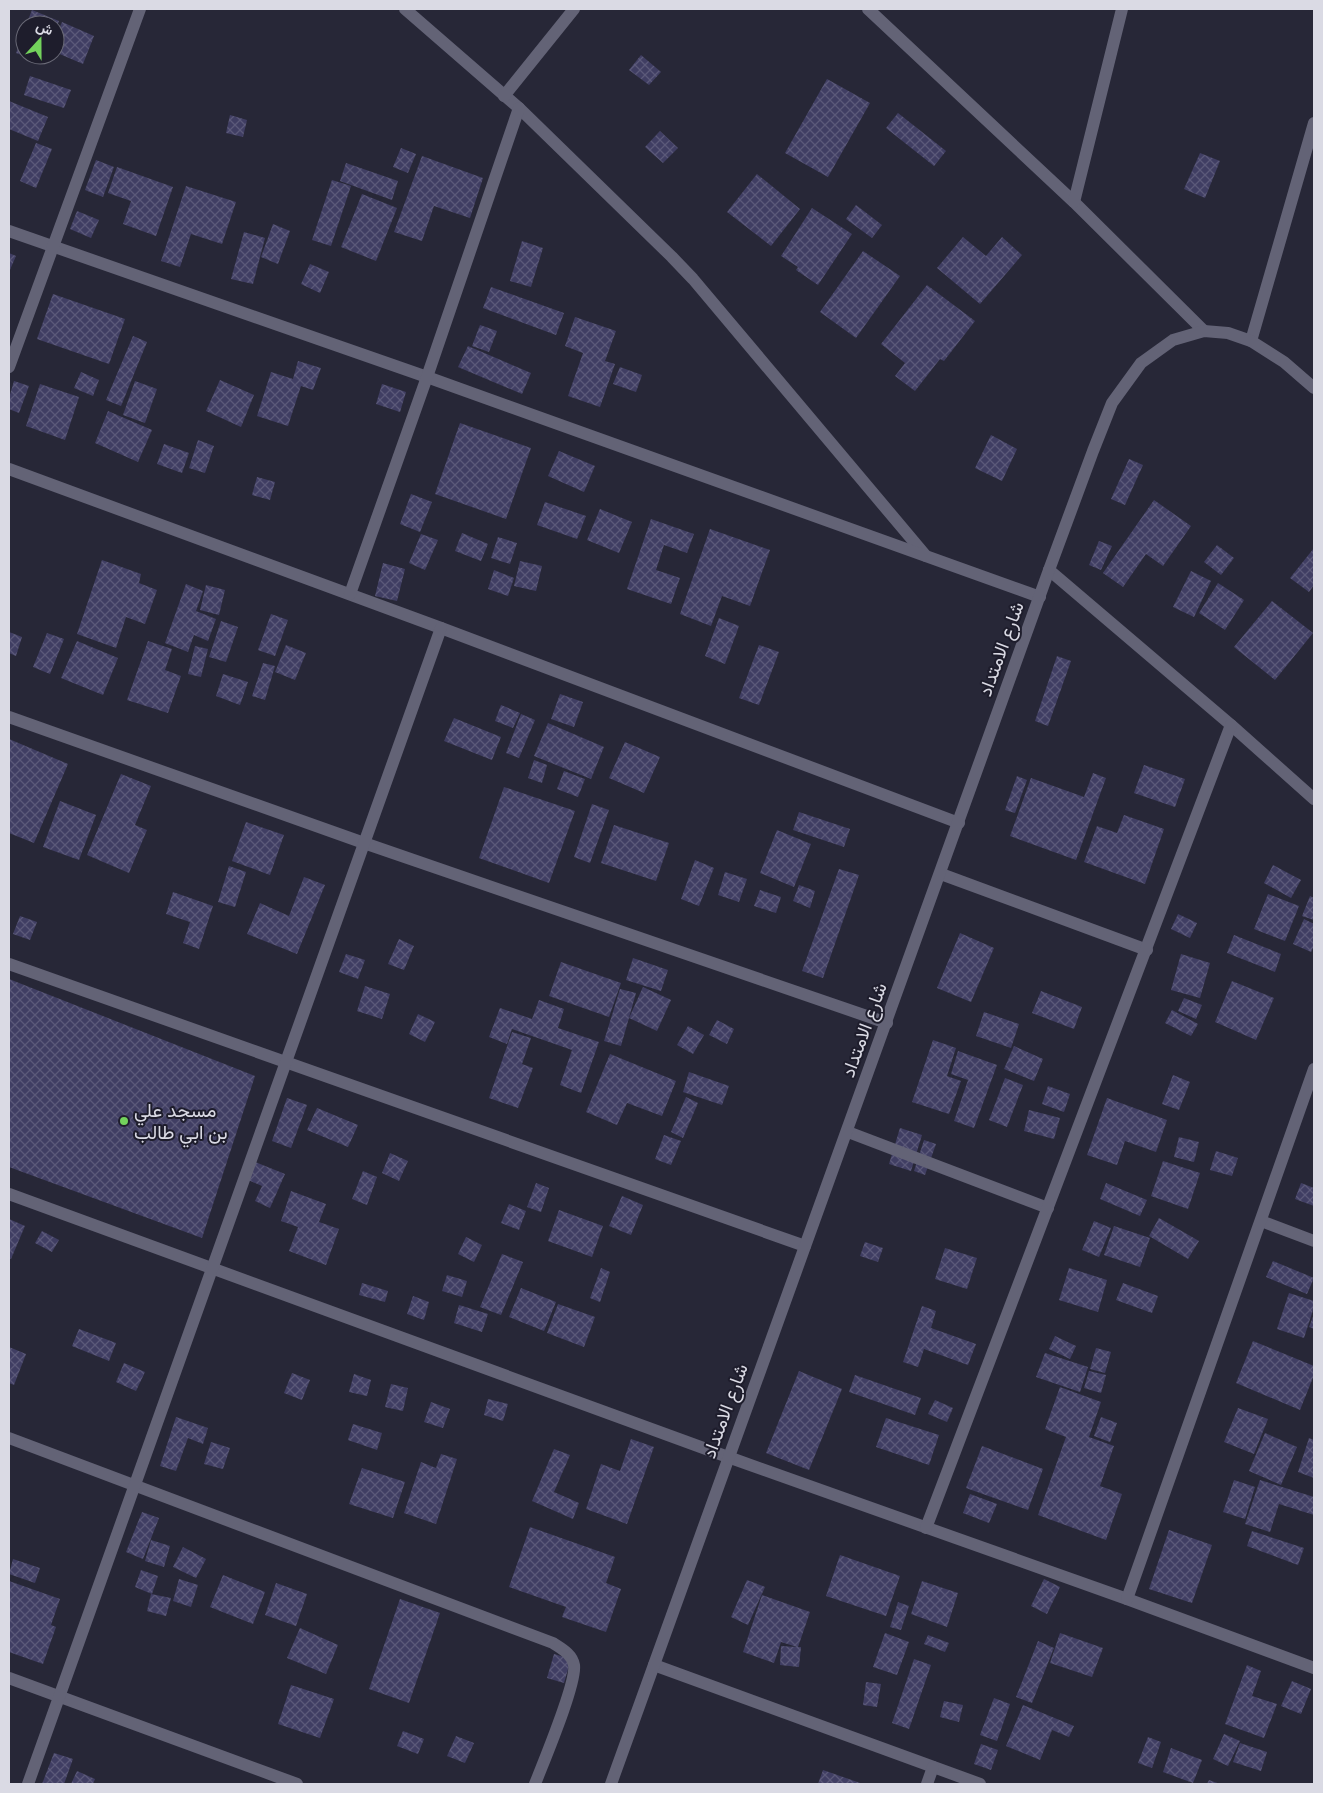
<svg xmlns="http://www.w3.org/2000/svg" width="1323" height="1793" viewBox="0 0 1323 1793" font-family="'Space Grotesk',Vazirmatn,sans-serif">
<style>
.building{fill:url(#building-cross-hatch)}
.lines{fill:none;stroke-linecap:round;stroke-linejoin:round}
.minor{stroke:#636376;stroke-width:12}
.poi-dot{fill:#73d25c;stroke:#1e1d2c;stroke-width:2}
.labels{text-anchor:middle;dominant-baseline:central;stroke-width:4;stroke-linejoin:round;paint-order:stroke}
.street-label{font-size:19px;fill:#dadae4;stroke:#1e1d2c}
.poi-label{font-size:19px;fill:#dadae4;stroke:#1e1d2c;text-anchor:start}
</style>
<defs>
<pattern id="building-cross-hatch" width="8" height="8" patternUnits="userSpaceOnUse" patternTransform="scale(1.25)"><rect width="8" height="8" fill="#403e63"/><path d="M0 0l8 8M0 8l8-8" fill="none" stroke="#5b5979"/></pattern>
</defs>
<rect width="100%" height="100%" fill="#272737"/>
<g class="building">
<polygon points="32,10 59,21 55,32 55,25 26,25"/>
<polygon points="62,22 94,36 83,64 55,52 55,38"/>
<polygon points="25,29 25,55 46,55 43,63 16,53"/>
<polygon points="641,55 661,72 649,85 629,70"/>
<polygon points="30,76 71,90 64,108 24,95"/>
<polygon points="827,79 870,103 828,177 785,153"/>
<polygon points="9,101 48,117 38,141 9,129"/>
<polygon points="898,113 946,151 934,166 886,128"/>
<polygon points="230,115 247,120 243,137 226,133"/>
<polygon points="660,131 678,148 663,163 645,147"/>
<polygon points="36,143 52,149 36,188 20,181"/>
<polygon points="401,148 416,154 408,173 393,167"/>
<polygon points="1200,153 1220,161 1205,198 1184,189"/>
<polygon points="422,156 483,178 470,218 434,206 422,241 394,232"/>
<polygon points="96,160 114,167 103,197 85,190"/>
<polygon points="346,163 398,181 392,200 340,181"/>
<polygon points="117,167 173,187 156,236 123,224 131,201 108,193"/>
<polygon points="757,174 800,209 771,246 727,212"/>
<polygon points="332,180 351,186 331,246 312,240"/>
<polygon points="186,186 236,202 222,244 191,234 180,267 161,261"/>
<polygon points="362,194 397,208 376,261 341,247"/>
<polygon points="856,205 882,225 872,238 846,219"/>
<polygon points="812,208 852,234 818,285 796,270 798,267 781,256"/>
<polygon points="77,211 99,220 91,238 70,229"/>
<polygon points="273,224 290,231 278,264 261,257"/>
<polygon points="244,232 265,238 253,284 231,279"/>
<polygon points="963,237 986,256 1002,237 1022,255 980,304 937,268"/>
<polygon points="522,241 543,248 531,287 510,281"/>
<polygon points="863,251 900,276 856,338 820,312"/>
<polygon points="9,253 16,256 9,272"/>
<polygon points="310,264 329,272 320,293 301,284"/>
<polygon points="927,285 975,321 944,361 940,359 915,391 895,376 905,363 881,344"/>
<polygon points="491,287 564,313 556,335 483,308"/>
<polygon points="53,294 125,319 109,364 37,339"/>
<polygon points="575,317 616,331 605,361 615,364 600,407 568,396 583,353 565,346"/>
<polygon points="480,325 497,331 489,352 472,346"/>
<polygon points="133,336 147,342 121,406 106,400"/>
<polygon points="468,346 531,373 522,394 458,367"/>
<polygon points="298,361 321,368 313,390 301,386 288,426 257,416 271,372 293,379"/>
<polygon points="620,367 642,375 636,392 613,384"/>
<polygon points="81,372 99,380 93,396 74,388"/>
<polygon points="220,380 254,395 241,427 206,411"/>
<polygon points="14,381 29,386 19,413 9,409 9,398"/>
<polygon points="135,381 157,389 145,423 123,415"/>
<polygon points="40,384 79,397 65,440 26,426"/>
<polygon points="382,384 406,392 400,412 376,404"/>
<polygon points="108,411 152,430 138,462 95,443"/>
<polygon points="460,423 531,448 506,519 435,494"/>
<polygon points="991,435 1017,449 1002,481 975,468"/>
<polygon points="198,440 214,446 205,473 189,468"/>
<polygon points="164,444 189,453 182,473 157,464"/>
<polygon points="559,451 595,466 584,492 548,476"/>
<polygon points="1129,459 1143,465 1125,505 1111,499"/>
<polygon points="257,477 275,482 270,500 252,495"/>
<polygon points="411,494 432,502 420,532 400,524"/>
<polygon points="1154,500 1191,526 1163,566 1146,554 1123,587 1103,573"/>
<polygon points="545,502 586,516 577,539 537,525"/>
<polygon points="600,509 632,522 619,553 587,540"/>
<polygon points="651,519 694,534 687,553 664,545 656,570 680,578 671,604 627,589"/>
<polygon points="710,529 770,550 750,606 722,596 711,626 680,614"/>
<polygon points="462,533 488,544 481,561 455,551"/>
<polygon points="421,534 438,540 425,570 409,563"/>
<polygon points="498,537 517,543 510,564 491,558"/>
<polygon points="1099,541 1112,546 1101,570 1089,565"/>
<polygon points="1217,545 1234,558 1221,575 1204,562"/>
<polygon points="1314,548 1314,585 1309,592 1290,578"/>
<polygon points="102,560 141,574 139,583 157,590 145,624 126,617 116,648 77,634"/>
<polygon points="520,561 542,566 536,591 514,586"/>
<polygon points="383,563 405,569 397,601 375,596"/>
<polygon points="494,570 514,578 508,596 488,589"/>
<polygon points="1191,571 1211,581 1194,617 1173,607"/>
<polygon points="1218,583 1244,600 1225,630 1199,613"/>
<polygon points="186,584 203,591 196,611 216,619 208,641 194,635 188,652 165,643"/>
<polygon points="206,585 225,590 219,615 200,610"/>
<polygon points="1272,601 1313,633 1275,680 1234,647"/>
<polygon points="271,614 288,620 275,656 258,650"/>
<polygon points="719,618 739,626 725,664 705,656"/>
<polygon points="221,621 238,627 226,662 209,657"/>
<polygon points="9,632 22,637 16,656 9,653"/>
<polygon points="47,633 64,639 50,674 33,667"/>
<polygon points="77,641 118,658 103,695 61,678"/>
<polygon points="148,641 172,649 165,670 181,676 168,713 127,700"/>
<polygon points="286,645 306,653 295,680 275,672"/>
<polygon points="759,645 779,652 759,705 739,698"/>
<polygon points="195,646 208,649 201,677 188,674"/>
<polygon points="1057,656 1071,661 1048,726 1035,721"/>
<polygon points="263,663 275,666 265,700 252,696"/>
<polygon points="223,674 248,682 240,705 216,696"/>
<polygon points="560,694 583,702 574,727 551,719"/>
<polygon points="501,705 520,713 513,728 495,721"/>
<polygon points="521,714 535,720 519,758 506,753"/>
<polygon points="454,718 501,737 492,760 444,741"/>
<polygon points="548,723 604,747 591,779 534,756"/>
<polygon points="9,739 68,764 34,843 9,833"/>
<polygon points="625,742 660,757 644,793 609,778"/>
<polygon points="534,760 547,765 542,783 528,778"/>
<polygon points="1144,765 1185,779 1175,807 1134,793"/>
<polygon points="564,771 585,779 578,797 557,789"/>
<polygon points="1093,773 1106,778 1076,860 1010,836 1031,778 1084,797"/>
<polygon points="121,774 151,786 135,825 147,830 129,873 87,855"/>
<polygon points="1017,776 1027,780 1015,813 1005,810"/>
<polygon points="504,787 575,811 549,883 479,858"/>
<polygon points="60,801 96,815 79,860 43,847"/>
<polygon points="592,804 609,810 590,863 574,857"/>
<polygon points="799,812 850,829 844,847 793,830"/>
<polygon points="1124,815 1164,829 1145,884 1084,862 1097,826 1117,833"/>
<polygon points="246,822 284,835 270,875 232,861"/>
<polygon points="614,825 669,843 656,881 601,863"/>
<polygon points="777,830 811,844 794,887 760,873"/>
<polygon points="695,860 714,868 699,906 681,899"/>
<polygon points="1273,865 1301,880 1291,898 1264,883"/>
<polygon points="229,866 246,872 235,907 218,902"/>
<polygon points="839,869 859,875 823,978 802,971"/>
<polygon points="725,872 747,879 739,902 718,895"/>
<polygon points="304,877 325,885 297,954 247,934 260,903 289,916"/>
<polygon points="799,885 815,891 810,908 793,901"/>
<polygon points="760,890 781,897 776,913 754,906"/>
<polygon points="173,892 213,906 199,949 183,943 190,922 166,914"/>
<polygon points="1268,894 1299,906 1285,941 1254,929"/>
<polygon points="1310,896 1314,898 1314,920 1302,916"/>
<polygon points="1178,914 1197,923 1190,938 1171,929"/>
<polygon points="20,916 37,922 30,940 13,934"/>
<polygon points="1304,919 1314,924 1314,946 1311,952 1293,944"/>
<polygon points="960,933 994,948 971,1002 937,988"/>
<polygon points="1234,935 1281,954 1275,972 1227,953"/>
<polygon points="399,939 414,946 404,970 388,964"/>
<polygon points="346,954 365,960 358,979 339,972"/>
<polygon points="1181,954 1210,963 1200,998 1171,990"/>
<polygon points="633,958 668,970 661,991 626,980"/>
<polygon points="561,962 621,983 609,1017 549,996"/>
<polygon points="9,979 255,1076 202,1238 9,1167"/>
<polygon points="1232,981 1274,998 1256,1040 1215,1022"/>
<polygon points="365,986 390,994 382,1019 357,1011"/>
<polygon points="643,987 671,1000 657,1031 629,1018"/>
<polygon points="620,989 636,993 621,1046 604,1041"/>
<polygon points="1041,991 1082,1007 1074,1029 1032,1013"/>
<polygon points="1184,998 1202,1005 1196,1019 1178,1011"/>
<polygon points="539,1000 564,1009 558,1028 599,1042 581,1093 560,1085 572,1050 512,1029 507,1044 489,1037 500,1008 532,1019"/>
<polygon points="1172,1010 1198,1024 1191,1036 1165,1023"/>
<polygon points="984,1012 1019,1024 1011,1048 976,1036"/>
<polygon points="418,1014 435,1022 425,1042 409,1034"/>
<polygon points="717,1020 734,1029 727,1044 709,1035"/>
<polygon points="688,1026 704,1035 693,1054 677,1045"/>
<polygon points="512,1032 531,1038 522,1064 533,1068 518,1108 489,1098"/>
<polygon points="933,1040 956,1048 947,1076 961,1081 949,1114 912,1102"/>
<polygon points="1014,1046 1043,1059 1034,1081 1004,1069"/>
<polygon points="958,1051 997,1065 974,1128 954,1121 968,1080 951,1074"/>
<polygon points="610,1054 676,1081 662,1116 627,1103 617,1125 586,1112"/>
<polygon points="689,1072 729,1086 722,1105 683,1092"/>
<polygon points="1173,1075 1190,1082 1179,1110 1162,1104"/>
<polygon points="1005,1078 1023,1085 1007,1127 989,1120"/>
<polygon points="1048,1086 1070,1094 1064,1112 1042,1104"/>
<polygon points="686,1097 698,1103 683,1138 671,1132"/>
<polygon points="287,1098 307,1105 291,1148 272,1141"/>
<polygon points="1107,1098 1167,1120 1156,1152 1125,1141 1117,1165 1087,1155"/>
<polygon points="317,1108 358,1125 348,1147 307,1130"/>
<polygon points="1029,1110 1060,1118 1054,1139 1024,1131"/>
<polygon points="900,1128 922,1135 911,1171 889,1164"/>
<polygon points="664,1135 681,1141 671,1165 655,1159"/>
<polygon points="1179,1137 1199,1142 1194,1162 1174,1157"/>
<polygon points="924,1140 936,1144 925,1175 914,1171"/>
<polygon points="1216,1151 1238,1158 1232,1176 1210,1170"/>
<polygon points="390,1153 408,1161 399,1181 382,1173"/>
<polygon points="253,1161 285,1174 270,1208 255,1201 262,1186 246,1179"/>
<polygon points="1163,1161 1200,1173 1188,1209 1151,1196"/>
<polygon points="363,1171 377,1177 367,1205 352,1199"/>
<polygon points="536,1183 549,1188 541,1212 527,1207"/>
<polygon points="1106,1183 1147,1200 1140,1216 1100,1199"/>
<polygon points="1301,1183 1314,1188 1314,1206 1295,1199"/>
<polygon points="291,1191 326,1204 319,1222 339,1229 326,1265 289,1251 298,1227 281,1221"/>
<polygon points="622,1196 643,1205 631,1235 609,1226"/>
<polygon points="509,1204 526,1211 519,1230 501,1223"/>
<polygon points="559,1210 603,1226 592,1257 548,1241"/>
<polygon points="1159,1218 1199,1241 1188,1259 1149,1236"/>
<polygon points="9,1219 25,1226 11,1259 9,1258"/>
<polygon points="1094,1221 1111,1228 1099,1257 1082,1250"/>
<polygon points="1114,1226 1150,1238 1140,1267 1104,1255"/>
<polygon points="42,1231 59,1240 52,1252 35,1243"/>
<polygon points="466,1237 482,1245 474,1262 458,1254"/>
<polygon points="865,1242 883,1248 878,1262 860,1256"/>
<polygon points="945,1248 977,1258 967,1289 935,1279"/>
<polygon points="502,1254 523,1262 501,1315 480,1307"/>
<polygon points="1273,1261 1314,1278 1307,1294 1266,1277"/>
<polygon points="601,1268 610,1272 600,1302 590,1298"/>
<polygon points="1069,1268 1107,1280 1098,1312 1059,1300"/>
<polygon points="447,1275 467,1281 462,1297 442,1291"/>
<polygon points="362,1283 388,1291 385,1302 359,1295"/>
<polygon points="1123,1283 1158,1296 1152,1313 1116,1300"/>
<polygon points="521,1288 556,1302 544,1331 509,1317"/>
<polygon points="1289,1293 1314,1301 1314,1307 1304,1338 1277,1329"/>
<polygon points="413,1296 429,1302 424,1320 407,1314"/>
<polygon points="558,1304 595,1317 584,1347 547,1333"/>
<polygon points="459,1305 488,1314 482,1332 454,1323"/>
<polygon points="922,1306 936,1311 931,1328 976,1344 968,1365 924,1349 918,1367 903,1362"/>
<polygon points="1314,1314 1314,1329 1309,1327"/>
<polygon points="79,1329 116,1343 109,1361 72,1346"/>
<polygon points="1055,1336 1076,1346 1070,1359 1049,1349"/>
<polygon points="1253,1341 1314,1366 1314,1375 1300,1410 1236,1383"/>
<polygon points="9,1347 26,1354 14,1385 9,1383"/>
<polygon points="1096,1348 1111,1352 1105,1373 1090,1369"/>
<polygon points="1045,1353 1088,1367 1080,1392 1036,1377"/>
<polygon points="124,1363 145,1372 136,1391 116,1382"/>
<polygon points="799,1371 842,1389 809,1470 766,1453"/>
<polygon points="1089,1371 1106,1375 1101,1393 1084,1388"/>
<polygon points="292,1373 310,1380 302,1400 284,1393"/>
<polygon points="354,1374 371,1380 367,1396 349,1392"/>
<polygon points="855,1375 921,1398 915,1415 849,1392"/>
<polygon points="391,1384 408,1388 403,1411 385,1407"/>
<polygon points="1060,1387 1101,1402 1089,1437 1114,1446 1100,1486 1122,1494 1106,1540 1038,1515 1066,1437 1045,1429"/>
<polygon points="488,1399 508,1404 503,1421 484,1415"/>
<polygon points="935,1400 953,1408 947,1422 928,1414"/>
<polygon points="431,1402 450,1409 443,1428 424,1422"/>
<polygon points="1238,1408 1268,1419 1254,1454 1224,1442"/>
<polygon points="176,1417 208,1428 203,1444 188,1438 176,1471 160,1466"/>
<polygon points="1101,1417 1117,1423 1110,1442 1094,1436"/>
<polygon points="886,1418 939,1435 929,1465 876,1447"/>
<polygon points="353,1424 382,1433 377,1450 348,1440"/>
<polygon points="1265,1433 1297,1447 1281,1485 1249,1471"/>
<polygon points="1309,1438 1314,1440 1314,1478 1298,1472"/>
<polygon points="631,1439 654,1447 627,1524 586,1509 601,1464 620,1471"/>
<polygon points="211,1442 230,1448 223,1469 204,1464"/>
<polygon points="982,1446 1043,1469 1028,1510 966,1488"/>
<polygon points="554,1449 570,1455 554,1492 579,1503 573,1519 532,1501"/>
<polygon points="441,1454 457,1459 436,1524 404,1513 421,1462 436,1468"/>
<polygon points="362,1468 405,1482 393,1518 349,1504"/>
<polygon points="1234,1480 1255,1487 1245,1519 1223,1512"/>
<polygon points="1260,1480 1314,1497 1314,1515 1279,1504 1270,1532 1245,1524"/>
<polygon points="970,1494 997,1504 989,1523 963,1513"/>
<polygon points="142,1512 159,1518 143,1559 126,1552"/>
<polygon points="530,1527 615,1557 606,1583 621,1589 606,1632 562,1617 566,1607 509,1587"/>
<polygon points="1169,1530 1212,1545 1192,1603 1149,1589"/>
<polygon points="1252,1531 1304,1548 1298,1565 1247,1546"/>
<polygon points="151,1540 170,1546 164,1567 145,1561"/>
<polygon points="183,1547 206,1559 196,1578 173,1567"/>
<polygon points="840,1555 900,1576 886,1616 826,1596"/>
<polygon points="13,1559 40,1568 35,1583 9,1574"/>
<polygon points="141,1570 158,1576 152,1594 135,1587"/>
<polygon points="223,1575 265,1592 253,1624 210,1607"/>
<polygon points="179,1579 198,1585 191,1607 173,1601"/>
<polygon points="1044,1579 1060,1587 1047,1614 1031,1606"/>
<polygon points="747,1580 765,1587 748,1625 731,1617"/>
<polygon points="9,1581 60,1599 51,1625 56,1627 43,1664 9,1652"/>
<polygon points="922,1581 958,1593 947,1627 911,1614"/>
<polygon points="276,1583 307,1594 296,1626 265,1615"/>
<polygon points="151,1594 171,1598 166,1616 147,1611"/>
<polygon points="762,1595 810,1612 798,1647 801,1647 799,1667 780,1665 781,1646 797,1647 781,1642 774,1663 743,1652"/>
<polygon points="400,1599 440,1613 409,1703 369,1689"/>
<polygon points="898,1602 909,1606 901,1630 890,1627"/>
<polygon points="300,1628 338,1645 326,1674 287,1658"/>
<polygon points="885,1633 909,1642 897,1675 873,1667"/>
<polygon points="1060,1633 1103,1648 1092,1677 1050,1663"/>
<polygon points="928,1635 949,1643 945,1652 924,1644"/>
<polygon points="1038,1641 1054,1648 1032,1703 1016,1697"/>
<polygon points="554,1654 571,1659 564,1683 547,1678"/>
<polygon points="914,1659 931,1665 909,1729 892,1723"/>
<polygon points="1247,1665 1261,1671 1252,1696 1277,1704 1264,1738 1225,1724"/>
<polygon points="1292,1681 1311,1689 1301,1714 1281,1706"/>
<polygon points="866,1682 881,1684 877,1707 863,1705"/>
<polygon points="291,1685 334,1699 320,1738 278,1724"/>
<polygon points="994,1698 1010,1704 997,1741 980,1735"/>
<polygon points="944,1701 963,1705 959,1722 940,1717"/>
<polygon points="1023,1705 1074,1726 1069,1737 1052,1730 1040,1760 1006,1746"/>
<polygon points="403,1731 424,1739 418,1754 397,1746"/>
<polygon points="1224,1734 1240,1741 1228,1766 1213,1759"/>
<polygon points="456,1736 474,1743 465,1763 447,1756"/>
<polygon points="1148,1737 1161,1742 1152,1768 1138,1763"/>
<polygon points="1240,1743 1267,1752 1261,1771 1233,1762"/>
<polygon points="981,1744 998,1750 991,1770 974,1764"/>
<polygon points="1171,1748 1202,1760 1193,1783 1163,1772"/>
<polygon points="54,1753 73,1759 64,1784 42,1784"/>
<polygon points="823,1770 863,1784 818,1784"/>
<polygon points="77,1771 95,1779 93,1784 71,1784"/>
<polygon points="1209,1780 1220,1784 1207,1784"/>
</g>
<g class="lines">
<g class="minor">
<polyline points="405,9 519,108 672,257 693,279 926,556"/>
<polyline points="868,9 1074,202 1204,331"/>
<polyline points="504,96 574,9"/>
<polyline points="1074,202 1122,9"/>
<polyline points="9,231 427,377 1040,597"/>
<polyline points="1251,341 1314,123"/>
<polyline points="9,367 140,9"/>
<polyline points="9,469 441,628 959,823"/>
<polyline points="1049,570 1231,725 1314,799"/>
<polyline points="350,594 427,377 519,108"/>
<polyline points="9,717 364,843 887,1023"/>
<polyline points="941,874 1147,950"/>
<polyline points="9,964 805,1246"/>
<polyline points="848,1132 1048,1208"/>
<polyline points="9,1194 728,1457 1127,1599 1314,1668"/>
<polyline points="1261,1221 1314,1241"/>
<path d="M9,1438L553,1643C562,1649 572,1654 574,1665C577,1683 543,1763 535,1784"/>
<polyline points="926,1528 1231,725"/>
<polyline points="1127,1599 1314,1069"/>
<polyline points="654,1665 980,1784"/>
<polyline points="9,1678 297,1784"/>
<polyline points="28,1784 441,628"/>
<polyline points="611,1784 1049,570 1093,451 1112,403 1141,363 1173,340 1204,331 1228,333 1251,341 1284,362 1314,388"/>
<polyline points="927,1784 933,1767"/>
</g>
</g>
<circle class="poi-dot" cx="124" cy="1121" r="5"/>
<g class="labels">
<g class="street-label">
<text transform="translate(1001 649) rotate(-70)">شارع الامتداد</text>
<text transform="translate(864 1030) rotate(-70)">شارع الامتداد</text>
<text transform="translate(725 1411) rotate(-70)">شارع الامتداد</text>
</g>
<g class="poi-label">
<text x="134" y="1110">مسجد علي<tspan x="134" dy="22">بن ابي طالب</tspan></text>
</g>
</g>
<rect width="1323" height="1793" fill="none" stroke="#dadae4" stroke-width="20"/>
<g transform="translate(40 40) rotate(21)"><circle r="24" fill="#1e1d2c" stroke="#696976"/>
<path d="M0-4L9 19L0 12L-9 19Z" fill="#73d25c"/>
<text y="-8" font-size="14" font-weight="bold" text-anchor="middle" fill="#dadae4">ش</text>
</g>
</svg>
